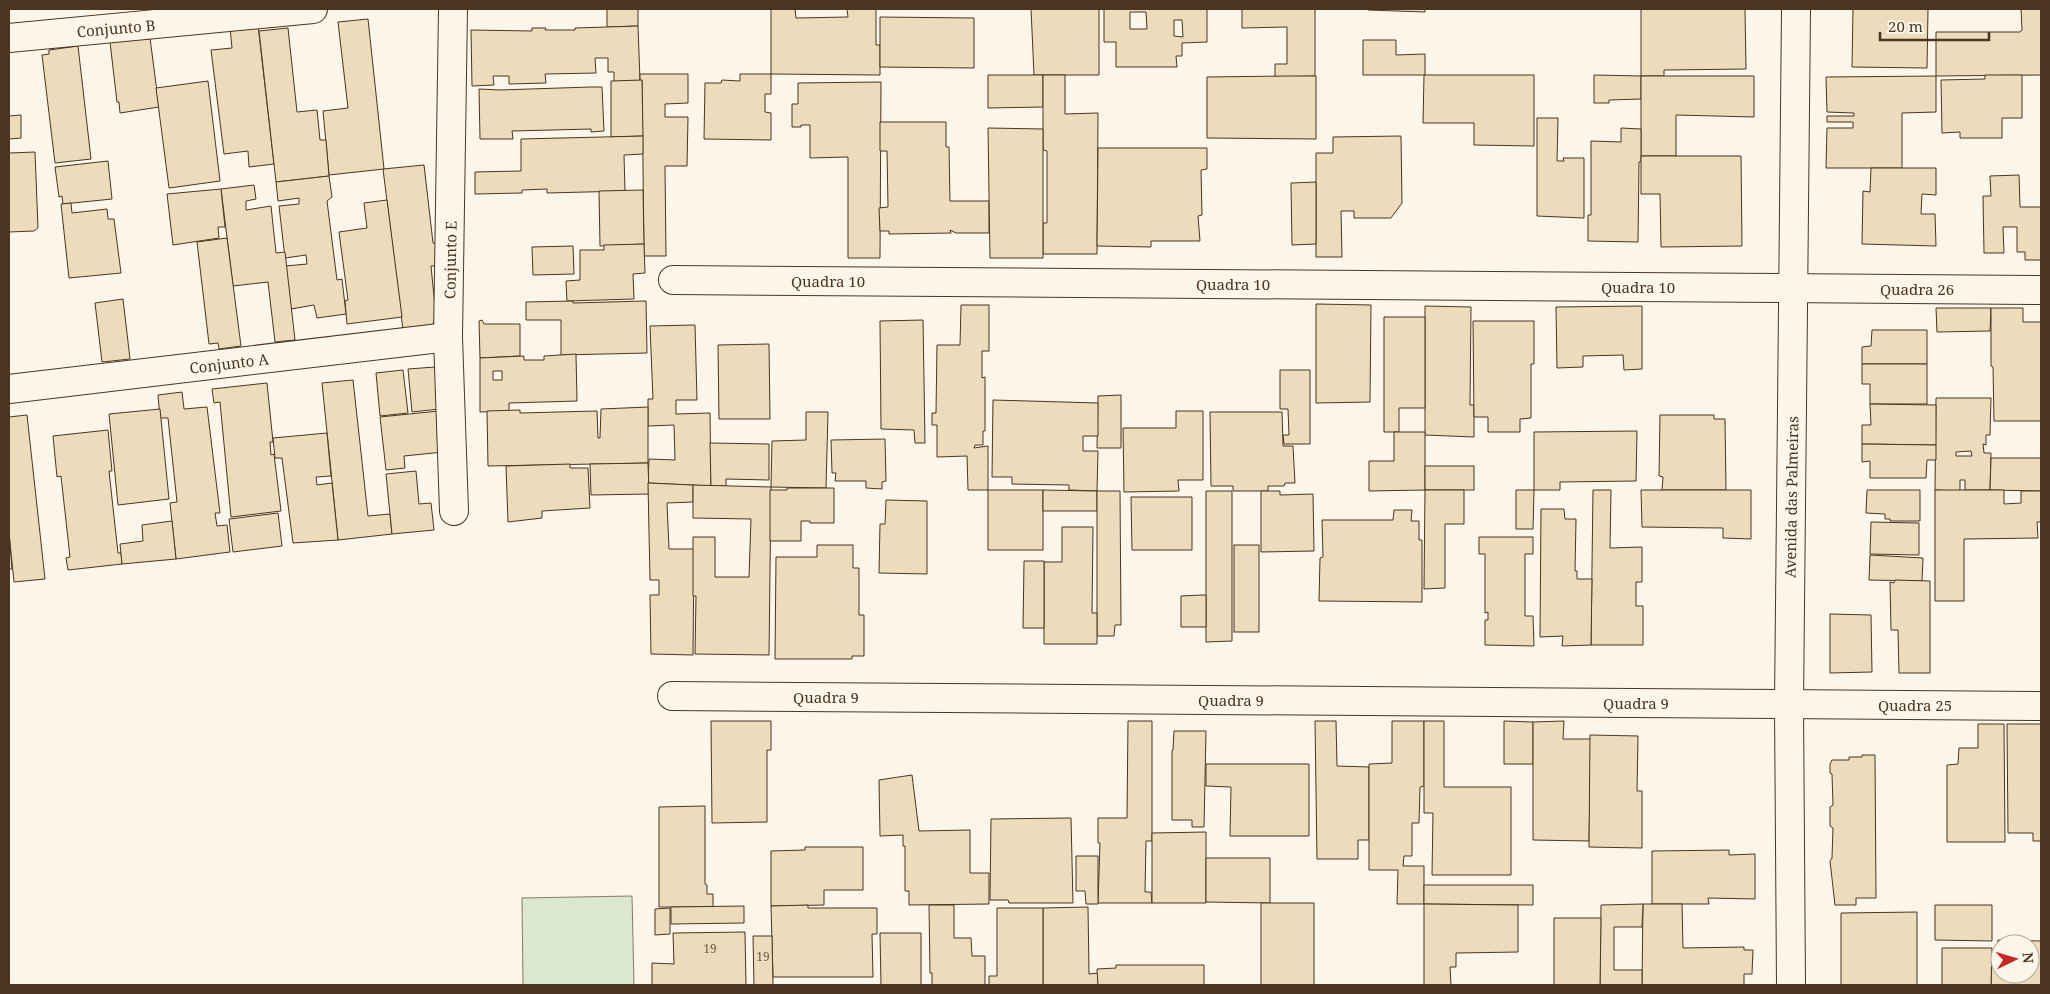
<svg xmlns="http://www.w3.org/2000/svg" width="2050" height="994" viewBox="0 0 2050 994" font-family="'Noto Serif',serif">
<style>
.green{fill:#dce7d0;stroke:#887966}
.building{fill:#ecdcbc;stroke:#4a3520;fill-rule:evenodd}
.lines{fill:none;stroke-linecap:round;stroke-linejoin:round}
.minor-casing{stroke:#4a3520;stroke-width:30}
.minor{stroke:#fbf6e9;stroke-width:28}
.labels{text-anchor:middle;dominant-baseline:central;stroke-width:4;stroke-linejoin:round;paint-order:stroke}
.number-label{font-size:12px;fill:#725f47}
.street-label{font-size:15px;fill:#4a3520;stroke:#fbf6e9}
</style>
<rect width="100%" height="100%" fill="#fbf6e9"/>
<polygon class="green" points="632,896 634,985 523,985 522,898"/>
<g class="building">
<polygon points="607,9 638,9 638,26 607,27"/>
<polygon points="771,9 795,9 796,18 848,17 847,9 876,9 876,45 880,45 880,75 771,74"/>
<polygon points="1031,9 1099,9 1099,75 1034,75"/>
<path d="M1104,9H1207V42L1182,43V56H1176L1177,67H1116V42H1104ZM1130,12H1146L1147,29H1130ZM1174,20H1182L1183,37L1174,36Z"/>
<polygon points="1242,9 1315,9 1315,76 1275,77 1275,64 1287,64 1287,27 1242,28"/>
<polygon points="1368,9 1425,9 1425,12 1368,10"/>
<polygon points="1641,9 1745,9 1746,69 1664,70 1664,76 1641,76"/>
<polygon points="1853,9 1928,9 1927,68 1852,67"/>
<polygon points="2021,9 2041,9 2041,75 1936,76 1936,32 2020,32 2022,30"/>
<polygon points="880,17 974,18 974,68 880,67"/>
<polygon points="368,19 384,169 329,175 323,111 348,108 338,22"/>
<polygon points="258,25 274,164 249,167 248,151 224,154 211,50 232,48 230,28"/>
<polygon points="638,26 640,81 614,82 614,72 608,72 608,58 595,58 596,73 545,74 546,83 509,84 509,76 493,76 494,85 472,86 471,30 532,31 532,28 546,28 545,30 575,30 575,28"/>
<polygon points="288,28 297,112 317,110 320,140 326,140 329,176 276,182 259,31"/>
<polygon points="150,38 159,107 120,113 119,102 117,102 110,42"/>
<polygon points="1363,40 1396,40 1396,55 1425,54 1425,75 1363,75"/>
<polygon points="78,46 91,159 55,163 42,55 49,54 49,50"/>
<polygon points="640,74 688,74 688,103 665,104 665,117 688,117 687,166 665,166 666,256 644,256 642,80 640,81"/>
<polygon points="740,74 771,74 771,94 765,94 765,112 771,113 771,140 704,139 705,83 721,83 722,80 740,81"/>
<polygon points="988,75 1043,75 1043,107 988,108"/>
<polygon points="1043,75 1065,75 1065,114 1098,113 1097,254 1043,254 1043,223 1047,223 1047,151 1043,150"/>
<polygon points="1424,75 1534,75 1534,146 1474,145 1474,123 1423,123"/>
<polygon points="1594,75 1641,76 1641,99 1609,100 1609,103 1594,103"/>
<polygon points="1985,75 2022,75 2022,118 2002,118 2002,138 1960,138 1960,132 1942,133 1941,80 1985,79"/>
<polygon points="1288,76 1316,76 1316,139 1207,138 1207,77"/>
<polygon points="1641,76 1754,76 1754,117 1676,115 1676,156 1641,156"/>
<polygon points="1936,76 1936,112 1902,113 1902,168 1826,168 1827,128 1853,128 1853,122 1827,122 1827,116 1854,116 1854,113 1827,112 1826,77"/>
<polygon points="642,80 643,136 611,137 611,81"/>
<polygon points="208,81 220,181 169,188 156,88"/>
<polygon points="881,82 880,258 848,258 848,157 810,158 810,125 801,125 801,127 792,127 792,104 798,104 798,83"/>
<polygon points="590,87 602,87 604,131 591,132 591,129 512,131 513,139 480,139 479,89 500,90"/>
<polygon points="21,115 21,138 9,139 9,116"/>
<polygon points="1537,118 1558,118 1557,161 1564,161 1563,158 1584,158 1584,218 1537,216"/>
<polygon points="880,122 946,122 946,147 949,147 950,201 989,201 989,233 956,233 950,230 951,233 889,234 889,231 880,231 879,208 888,207 887,151 880,151"/>
<polygon points="988,128 1043,129 1043,258 990,258"/>
<polygon points="1621,128 1641,129 1641,161 1639,162 1638,242 1588,241 1588,215 1591,215 1591,141 1621,142"/>
<polygon points="643,136 643,154 624,155 625,191 547,193 547,189 522,190 522,193 475,194 475,172 521,171 521,139"/>
<polygon points="1401,136 1402,203 1391,218 1354,218 1354,211 1341,211 1342,257 1316,257 1316,153 1333,153 1333,137"/>
<polygon points="1098,148 1207,148 1207,169 1201,170 1202,215 1198,216 1200,241 1151,241 1151,247 1097,246"/>
<polygon points="35,152 38,228 34,231 9,232 9,153"/>
<polygon points="1641,156 1741,156 1742,246 1661,247 1660,194 1641,194"/>
<polygon points="108,161 112,199 63,204 62,196 59,197 55,167"/>
<polygon points="424,165 433,243 437,244 439,266 431,266 435,307 438,313 432,326 403,330 383,169"/>
<polygon points="1871,168 1936,168 1936,195 1922,194 1921,214 1935,214 1936,246 1862,244 1863,191 1870,192"/>
<polygon points="2019,175 2020,207 2041,207 2041,260 2025,260 2025,252 2017,252 2017,227 2003,227 2004,253 1984,253 1983,196 1991,196 1990,176"/>
<polygon points="329,176 332,197 327,201 337,280 342,279 346,314 317,318 314,305 291,309 286,266 307,264 306,255 285,258 279,206 299,204 299,198 278,201 276,182"/>
<polygon points="1316,182 1316,244 1292,245 1291,183"/>
<polygon points="254,185 256,199 246,201 246,210 271,206 276,253 285,252 295,340 275,342 268,282 233,286 221,189"/>
<polygon points="221,189 225,227 218,227 219,238 173,245 167,194"/>
<polygon points="643,190 644,244 600,246 599,191"/>
<polygon points="387,200 402,317 347,324 345,301 348,300 339,232 367,228 364,203"/>
<polygon points="71,203 72,213 107,209 108,219 114,219 121,273 69,278 61,204"/>
<polygon points="227,238 241,346 219,349 218,343 209,344 197,242"/>
<polygon points="644,244 645,273 633,274 634,299 567,301 566,281 580,280 580,250 604,250 604,245"/>
<polygon points="573,246 574,274 533,275 532,247"/>
<polygon points="123,299 130,359 102,362 95,303"/>
<polygon points="573,301 573,303 646,301 647,353 561,355 561,320 526,320 526,302"/>
<polygon points="1316,304 1371,305 1370,402 1316,403"/>
<polygon points="961,305 989,305 989,351 982,351 982,378 985,377 985,431 983,431 983,445 975,445 974,448 988,446 988,490 968,490 967,456 937,457 937,425 932,425 932,413 936,413 937,345 960,345"/>
<polygon points="1425,306 1471,307 1470,405 1474,405 1474,437 1425,435"/>
<polygon points="1642,306 1642,369 1624,370 1623,355 1583,356 1583,367 1557,368 1556,307"/>
<polygon points="1936,308 1991,308 1990,331 1937,332"/>
<polygon points="1991,308 2023,308 2023,322 2041,322 2041,421 1994,421 1993,367 1991,366"/>
<polygon points="1384,317 1425,317 1425,408 1399,408 1399,432 1384,432"/>
<polygon points="482,320 484,324 520,324 520,356 480,358 479,321"/>
<polygon points="923,320 925,443 915,443 914,430 881,429 880,321"/>
<polygon points="1473,321 1534,321 1534,364 1531,364 1531,418 1520,419 1520,432 1488,432 1488,417 1474,417"/>
<polygon points="695,325 697,400 676,400 676,414 710,413 711,486 648,483 649,459 675,460 674,425 648,426 648,399 653,399 650,326"/>
<polygon points="1872,330 1927,330 1927,364 1862,364 1862,347 1871,346"/>
<polygon points="769,344 770,419 719,419 718,345"/>
<path d="M576,354L577,401L509,403V411L480,412V358L524,356V360H544V356ZM493,371H502V380H493Z"/>
<polygon points="1862,364 1927,364 1927,404 1870,404 1870,384 1862,384"/>
<polygon points="435,367 439,409 412,412 408,369"/>
<polygon points="403,370 408,413 380,416 376,373"/>
<polygon points="1280,370 1310,370 1310,444 1284,444 1283,435 1289,435 1288,409 1280,409"/>
<polygon points="353,380 368,516 390,514 392,534 338,540 322,383"/>
<polygon points="267,383 273,442 270,442 271,455 274,454 281,511 231,517 220,402 214,403 212,389"/>
<polygon points="182,392 184,409 207,407 220,513 215,513 217,526 227,525 230,552 176,559 170,503 177,502 168,418 160,418 158,395"/>
<polygon points="1121,395 1121,448 1097,448 1098,396"/>
<path d="M1936,398H1991L1990,435H1986V445L1983,444L1984,453H1991L1990,490H1965V480H1960V491L1935,490ZM1971,451L1972,456H1956V452Z"/>
<polygon points="993,400 1098,403 1098,436 1083,436 1083,451 1098,451 1097,491 1069,490 1069,485 1012,484 1012,477 992,477"/>
<polygon points="1870,404 1936,405 1936,445 1862,444 1862,425 1871,425"/>
<polygon points="648,407 648,463 488,466 487,411 520,410 520,413 597,411 598,438 600,438 601,409"/>
<polygon points="160,409 169,499 118,505 109,414"/>
<polygon points="439,411 443,452 404,456 405,468 386,470 380,417"/>
<polygon points="1176,411 1203,411 1203,480 1178,480 1179,491 1124,492 1123,428 1176,428"/>
<polygon points="806,412 828,412 826,488 771,487 772,441 806,440"/>
<polygon points="1210,412 1282,412 1283,446 1293,446 1295,483 1285,483 1284,486 1268,486 1268,491 1233,491 1233,486 1211,486"/>
<polygon points="27,415 45,579 14,582 9,533 9,417"/>
<polygon points="1660,415 1714,415 1714,419 1725,419 1726,490 1662,490 1663,477 1659,476"/>
<polygon points="108,430 112,471 109,471 118,553 121,553 122,564 68,570 66,558 70,557 61,476 57,477 53,436"/>
<polygon points="1637,431 1636,481 1560,482 1560,490 1534,490 1534,432"/>
<polygon points="1394,432 1425,432 1425,490 1369,491 1369,461 1394,461"/>
<polygon points="327,433 331,476 316,477 317,485 332,483 338,540 293,543 282,458 275,458 273,438"/>
<polygon points="885,439 886,481 882,482 882,489 866,488 866,481 835,481 836,473 832,473 831,440"/>
<polygon points="710,443 769,444 769,480 726,479 726,486 711,486"/>
<polygon points="1862,444 1936,445 1936,460 1927,460 1926,478 1870,478 1870,461 1862,462"/>
<polygon points="1991,458 2041,458 2041,491 1990,490"/>
<polygon points="648,463 649,494 591,495 590,464"/>
<polygon points="570,464 570,468 588,468 590,508 542,511 542,518 508,522 506,466"/>
<rect x="1425" y="466" width="49" height="24"/>
<polygon points="416,471 419,504 431,503 434,530 392,534 386,474"/>
<polygon points="648,483 693,485 693,502 667,503 669,549 694,549 693,655 651,654 650,595 659,595 659,580 650,580"/>
<polygon points="693,485 771,487 769,655 695,654 696,596 693,596 693,537 715,537 715,577 749,577 751,519 693,518"/>
<polygon points="787,488 834,488 834,523 810,523 810,521 801,521 801,541 770,541 770,490 787,490"/>
<rect x="988" y="490" width="55" height="60"/>
<polygon points="1043,490 1097,491 1097,511 1043,511"/>
<polygon points="1425,490 1464,490 1464,524 1445,524 1445,588 1424,589"/>
<polygon points="1516,490 1534,490 1533,529 1516,529"/>
<polygon points="1593,490 1611,490 1610,548 1642,547 1642,582 1636,582 1636,606 1643,606 1643,645 1591,645"/>
<polygon points="1641,490 1751,490 1751,539 1723,538 1723,528 1642,527"/>
<polygon points="1867,490 1920,490 1920,521 1890,521 1890,519 1885,519 1885,514 1866,513"/>
<polygon points="1935,490 2004,490 2004,504 2021,503 2021,491 2041,491 2041,522 2037,522 2038,538 1964,539 1964,601 1935,601"/>
<polygon points="1097,491 1120,491 1121,625 1115,625 1114,636 1097,636"/>
<polygon points="1206,491 1232,491 1232,641 1206,642"/>
<polygon points="1261,491 1280,491 1280,495 1313,494 1314,551 1261,552"/>
<polygon points="1131,497 1192,497 1192,550 1132,550"/>
<polygon points="886,500 927,501 927,574 879,573 880,524 885,524"/>
<polygon points="1541,509 1564,509 1565,519 1576,519 1575,571 1577,571 1577,579 1592,579 1591,645 1562,646 1563,636 1540,637"/>
<polygon points="1394,510 1412,510 1411,521 1419,521 1419,540 1422,540 1422,602 1319,601 1320,558 1323,557 1322,520 1393,520"/>
<polygon points="278,513 282,546 233,552 229,519"/>
<polygon points="172,521 176,559 122,564 120,544 143,541 142,525"/>
<polygon points="1871,522 1919,523 1919,555 1870,554"/>
<polygon points="1062,527 1093,527 1092,613 1097,613 1097,644 1044,644 1044,562 1062,562"/>
<polygon points="9,533 12,569 9,569"/>
<polygon points="1479,537 1533,537 1533,554 1525,554 1525,616 1533,616 1534,646 1485,645 1485,620 1488,620 1488,612 1485,613 1485,554 1479,554"/>
<polygon points="817,545 853,545 853,568 859,568 859,615 864,615 864,656 852,656 852,659 775,659 776,557 817,557"/>
<rect x="1234" y="545" width="25" height="87"/>
<polygon points="1870,555 1923,558 1922,581 1869,580"/>
<polygon points="1024,561 1044,561 1044,628 1023,628"/>
<polygon points="1895,580 1930,581 1930,673 1899,673 1898,630 1891,630 1890,582 1894,583"/>
<polygon points="1202,595 1206,595 1206,627 1181,627 1181,596"/>
<polygon points="1830,614 1871,615 1872,672 1830,673"/>
<polygon points="711,721 771,721 771,750 767,750 767,822 712,823"/>
<polygon points="1128,721 1152,721 1152,841 1146,841 1145,892 1151,892 1152,903 1098,903 1100,843 1098,843 1098,818 1127,818"/>
<polygon points="1315,721 1336,721 1337,766 1369,767 1369,840 1358,840 1358,859 1317,859"/>
<polygon points="1392,721 1424,721 1424,786 1420,787 1419,823 1412,823 1412,856 1404,856 1403,866 1424,866 1424,904 1397,904 1398,870 1369,870 1369,764 1392,763"/>
<polygon points="1424,721 1444,721 1444,787 1511,787 1511,875 1432,875 1433,813 1424,813"/>
<polygon points="1504,721 1533,722 1533,764 1504,764"/>
<polygon points="1564,721 1563,739 1591,739 1589,841 1533,840 1533,722"/>
<polygon points="1978,724 2004,724 2005,842 1947,842 1947,765 1958,764 1959,748 1978,748"/>
<polygon points="2007,724 2041,724 2041,841 2033,841 2033,833 2008,833"/>
<polygon points="1174,731 1206,731 1204,827 1192,827 1192,820 1172,820 1172,750 1173,750"/>
<polygon points="1590,735 1638,736 1637,791 1642,791 1642,848 1589,847"/>
<polygon points="1862,755 1875,755 1876,898 1856,898 1856,905 1835,905 1830,861 1832,858 1833,828 1830,826 1830,807 1833,805 1832,774 1830,773 1830,764 1832,760 1849,760 1849,757 1862,757"/>
<polygon points="1206,764 1309,764 1309,836 1230,836 1231,787 1206,786"/>
<polygon points="912,775 919,831 970,830 970,873 989,873 989,904 909,905 909,891 905,891 905,846 903,846 903,835 880,836 879,780"/>
<polygon points="705,806 705,884 707,885 707,894 713,894 713,907 659,907 659,807"/>
<polygon points="1071,818 1073,903 1009,903 1008,900 990,900 991,819"/>
<polygon points="1206,832 1206,903 1152,903 1152,833"/>
<polygon points="805,847 863,847 863,890 824,890 824,905 771,906 771,851 805,850"/>
<polygon points="1729,850 1729,855 1755,854 1755,899 1708,898 1709,904 1652,904 1652,851"/>
<polygon points="1076,856 1098,856 1098,904 1086,904 1085,891 1076,891"/>
<polygon points="1206,858 1270,858 1270,903 1206,902"/>
<polygon points="1424,885 1533,885 1533,905 1424,904"/>
<rect x="1261" y="903" width="53" height="82"/>
<polygon points="1424,904 1518,905 1518,952 1456,953 1456,967 1450,967 1451,985 1424,985"/>
<polygon points="1643,904 1682,904 1683,948 1744,947 1744,950 1753,950 1752,974 1744,974 1744,985 1642,985"/>
<polygon points="1643,904 1642,927 1614,927 1614,970 1642,970 1642,985 1600,985 1601,905"/>
<polygon points="808,905 808,908 877,908 877,934 872,934 873,977 773,977 771,906"/>
<polygon points="929,905 954,905 954,938 971,938 972,956 985,956 985,985 932,985 932,973 930,973"/>
<polygon points="1935,905 1992,905 1992,941 1935,940"/>
<polygon points="744,906 744,923 671,924 671,907"/>
<polygon points="1088,907 1089,974 1098,973 1098,985 1043,985 1043,908"/>
<polygon points="670,908 670,934 655,935 655,909"/>
<polygon points="997,908 1043,908 1043,985 989,985 989,976 997,976"/>
<polygon points="1917,912 1917,985 1841,985 1841,913"/>
<polygon points="1554,918 1601,918 1600,985 1554,985"/>
<polygon points="745,932 746,985 652,985 652,963 674,964 673,933"/>
<polygon points="880,933 921,933 921,985 881,985"/>
<polygon points="753,936 772,936 773,985 754,985"/>
<path d="M1998,940L2041,941V985H1991L1992,953H1997ZM2000,944H2030V974H2000Z"/>
<polygon points="1942,948 1992,948 1991,985 1942,985"/>
<polygon points="1116,965 1204,965 1204,985 1098,985 1097,969 1116,968"/>
</g>
<g class="lines">
<defs>
<g id="minor">
<polyline points="453,9 448,337 454,511"/>
<polyline points="9,38 313,9"/>
<polyline points="673,280 2041,290"/>
<polyline points="9,389 448,337"/>
<polyline points="672,696 2041,706"/>
<polyline points="1791,985 1789,705 1796,9"/>
</g>
</defs>
<use href="#minor" class="minor-casing"/>
<use href="#minor" class="minor"/>
</g>
<g class="labels">
<g class="number-label">
<text x="710" y="948">19</text>
<text x="763" y="956">19</text>
</g>
<g class="street-label">
<text transform="translate(116 28) rotate(-5)">Conjunto B</text>
<text transform="translate(450 260) rotate(-89)">Conjunto E</text>
<text x="828" y="281">Quadra 10</text>
<text x="1233" y="284">Quadra 10</text>
<text x="1638" y="287">Quadra 10</text>
<text x="1917" y="289">Quadra 26</text>
<text transform="translate(229 363) rotate(-7)">Conjunto A</text>
<text transform="translate(1791 497) rotate(-89)">Avenida das Palmeiras</text>
<text x="826" y="697">Quadra 9</text>
<text x="1231" y="700">Quadra 9</text>
<text x="1636" y="703">Quadra 9</text>
<text x="1915" y="705">Quadra 25</text>
</g>
</g>
<rect width="2050" height="994" fill="none" stroke="#4a3520" stroke-width="20"/>
<g transform="translate(2015 959) rotate(85)"><circle r="24" fill="#fbf6e9" stroke="#b4a999"/>
<path d="M0-4L9 19L0 12L-9 19Z" fill="#c62828"/>
<text y="-8" font-size="14" font-weight="bold" text-anchor="middle" fill="#4a3520">N</text>
</g>
<path d="M1880 32v8h109v-8" fill="none" stroke="#4a3520" stroke-width="2.5"/>
<text x="1888" y="32" font-size="15" fill="#4a3520" stroke="#fbf6e9" stroke-width="4" paint-order="stroke">20 m</text>
</svg>
